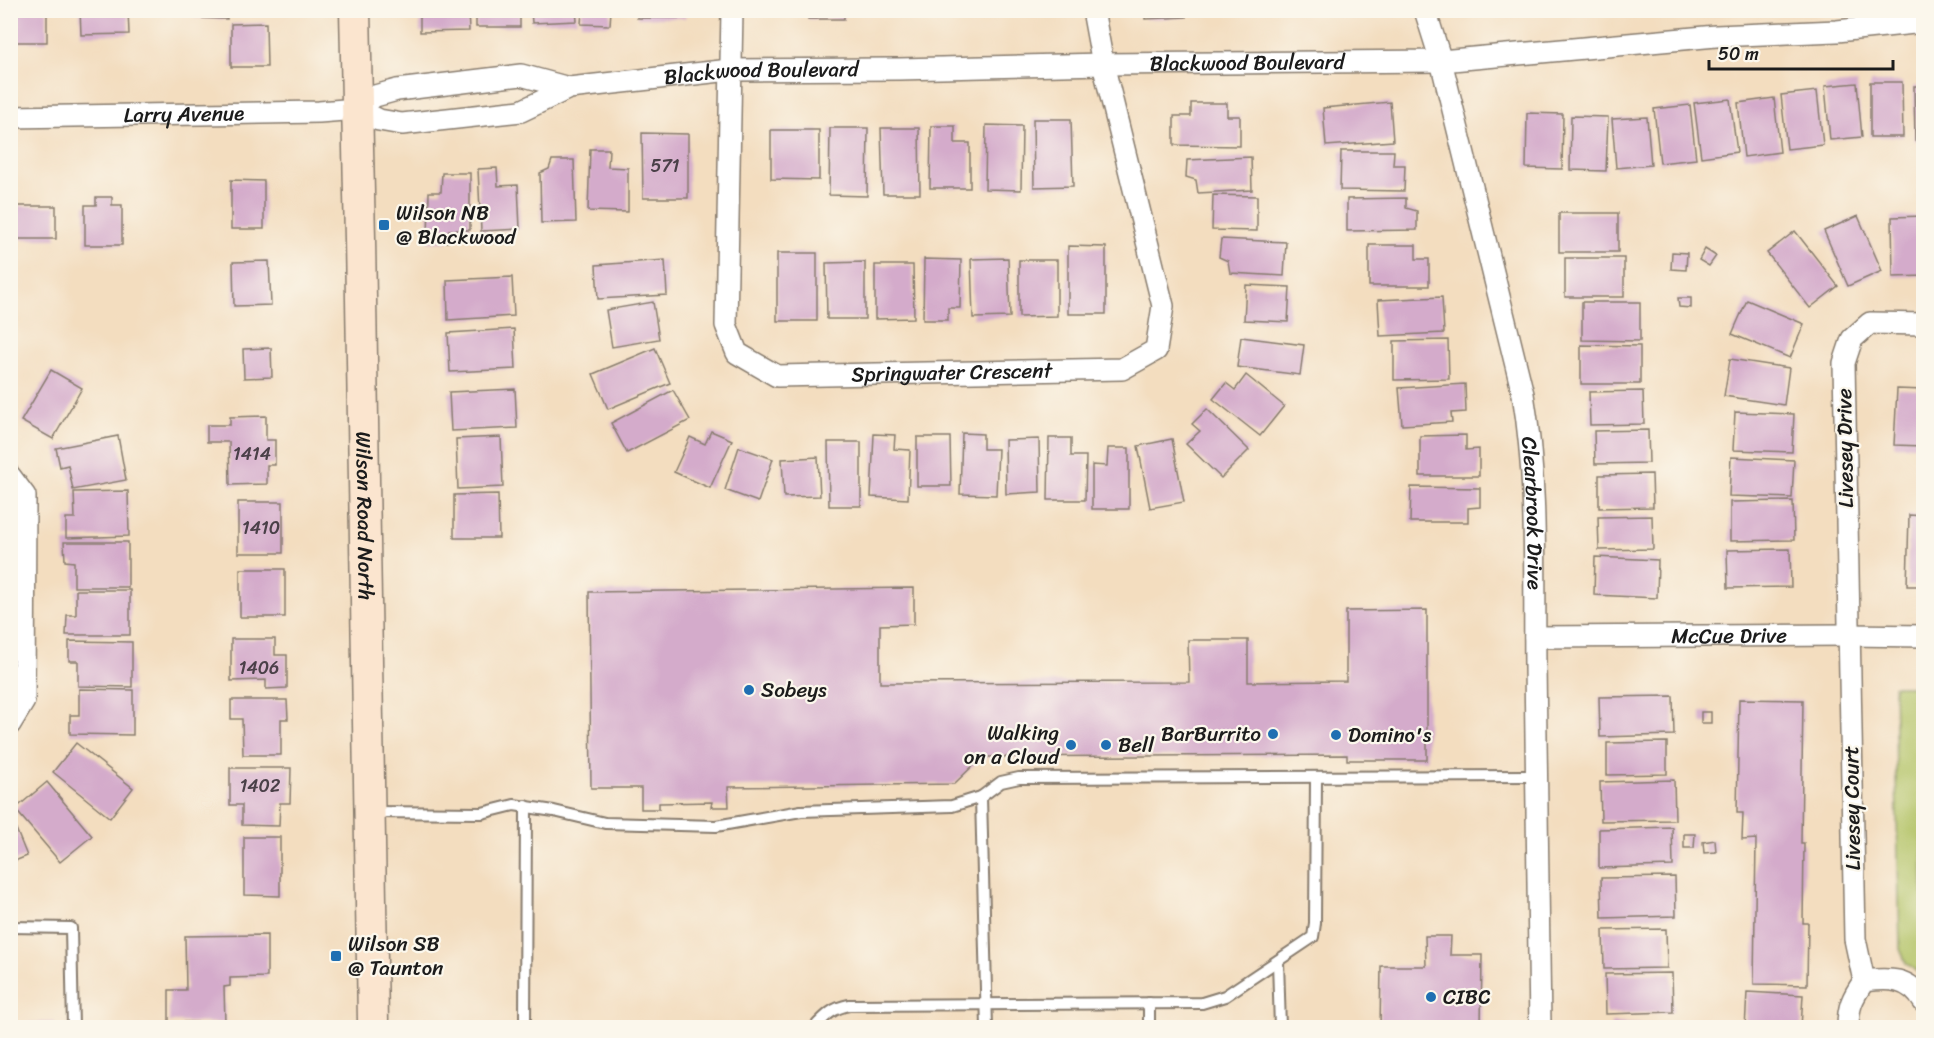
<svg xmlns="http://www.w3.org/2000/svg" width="1934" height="1038" viewBox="0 0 1934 1038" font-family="Sriracha,sans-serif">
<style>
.green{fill:#b3c366;stroke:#687041;stroke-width:1.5}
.building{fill:#d4abcb}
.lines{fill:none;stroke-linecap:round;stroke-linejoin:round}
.lane-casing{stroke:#887c6e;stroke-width:14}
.street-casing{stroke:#887c6e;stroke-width:24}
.secondary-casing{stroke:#887c6e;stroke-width:33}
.lane{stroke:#fff;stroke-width:10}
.street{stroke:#fff;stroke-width:21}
.secondary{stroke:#fbe5cf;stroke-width:30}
.poi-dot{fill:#1f6fb2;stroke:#fbf7ec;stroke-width:2}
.labels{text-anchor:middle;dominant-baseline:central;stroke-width:4.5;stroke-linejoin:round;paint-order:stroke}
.number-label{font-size:18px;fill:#4a4048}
.street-label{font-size:21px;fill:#1c1c1c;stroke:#fbf7ec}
.poi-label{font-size:21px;fill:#1c1c1c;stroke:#fbf7ec;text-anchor:start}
</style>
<rect width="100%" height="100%" fill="#fbf7ec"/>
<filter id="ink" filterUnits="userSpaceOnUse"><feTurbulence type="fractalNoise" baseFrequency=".0167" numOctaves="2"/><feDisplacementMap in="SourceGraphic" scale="12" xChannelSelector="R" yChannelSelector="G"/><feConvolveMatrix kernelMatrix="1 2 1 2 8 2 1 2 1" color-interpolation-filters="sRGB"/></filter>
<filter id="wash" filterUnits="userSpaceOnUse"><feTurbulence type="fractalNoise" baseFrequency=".008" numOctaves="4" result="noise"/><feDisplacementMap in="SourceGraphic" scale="24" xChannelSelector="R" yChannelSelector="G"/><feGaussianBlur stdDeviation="1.35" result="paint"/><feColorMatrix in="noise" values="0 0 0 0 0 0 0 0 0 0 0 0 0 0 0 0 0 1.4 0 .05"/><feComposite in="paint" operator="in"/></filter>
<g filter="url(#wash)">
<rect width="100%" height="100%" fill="#f3ddbf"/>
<polygon class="green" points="1894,686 1923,686 1923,977 1906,963 1900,949"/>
<g id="blocks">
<g class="building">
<rect x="10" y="10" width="37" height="32"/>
<polygon points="80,10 128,10 129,34 81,35"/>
<polygon points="194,10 227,10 227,19 194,18"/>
<polygon points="420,10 468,10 469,31 420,32"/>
<rect x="476" y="10" width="44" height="17"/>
<polygon points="531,10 576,10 577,21 532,23"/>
<polygon points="582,10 611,10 610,25 581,24"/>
<polygon points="638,10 686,10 685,18 637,18"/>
<rect x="808" y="10" width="36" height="9"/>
<polygon points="951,10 1020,10 1020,13 951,16"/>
<polygon points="1145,10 1186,10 1186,17 1145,19"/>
<polygon points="266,23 267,67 231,67 231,24"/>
<polygon points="1870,82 1902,82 1903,137 1870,137"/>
<polygon points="1857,83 1862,137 1830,140 1825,86"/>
<polygon points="1914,86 1924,86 1924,141 1915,141"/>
<polygon points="1817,91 1823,145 1787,149 1781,95"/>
<polygon points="1774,98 1780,152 1744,157 1738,103"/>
<polygon points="1730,99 1737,152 1701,157 1694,103"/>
<polygon points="1390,102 1393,141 1326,146 1323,108"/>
<polygon points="1191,103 1227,103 1227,116 1240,116 1240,146 1174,145 1174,116 1191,116"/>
<polygon points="1690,105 1696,159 1660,163 1654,109"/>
<polygon points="1527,113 1563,114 1562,169 1526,168"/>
<polygon points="1571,116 1608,117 1606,171 1570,170"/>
<polygon points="1647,117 1651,165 1616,168 1612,119"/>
<polygon points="1033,119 1071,119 1073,186 1034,187"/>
<polygon points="986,125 1022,126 1021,190 985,189"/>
<polygon points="931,126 955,126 955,143 970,143 970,188 930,188"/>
<polygon points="830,128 868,128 867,196 829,195"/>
<polygon points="881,128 919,128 920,194 883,194"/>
<polygon points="771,130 819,130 819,180 771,179"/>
<polygon points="642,133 688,134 688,198 643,198"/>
<polygon points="590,149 609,149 608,167 628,168 628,212 588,211"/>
<polygon points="1341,151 1394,151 1393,165 1405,165 1404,191 1340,190"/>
<polygon points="1251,157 1252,190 1198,193 1196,180 1186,177 1187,160"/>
<polygon points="552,160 574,160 576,222 541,223 540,173 549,169"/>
<polygon points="497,168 498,186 518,185 520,229 481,231 478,169"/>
<polygon points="442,173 470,173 470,230 449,230 448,242 428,242 429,192 441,192"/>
<polygon points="231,180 264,181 264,229 231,229"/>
<polygon points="1213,195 1257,196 1257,231 1212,230"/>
<polygon points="96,197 112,197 112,205 122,205 122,245 85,245 85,205 96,205"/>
<polygon points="1406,198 1406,208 1417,211 1417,230 1347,231 1347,199"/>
<rect x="10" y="206" width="46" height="33"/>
<rect x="1559" y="213" width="59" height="39"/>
<polygon points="1858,216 1882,271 1848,286 1824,231"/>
<polygon points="1924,216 1924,276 1893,277 1892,217"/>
<polygon points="1795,231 1838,286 1810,308 1767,253"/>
<polygon points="1221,239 1286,242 1284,276 1230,273 1228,261 1219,257"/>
<polygon points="1369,245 1416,245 1416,259 1429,259 1429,286 1369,286"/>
<polygon points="1068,246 1106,247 1106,314 1068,314"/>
<polygon points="1705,249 1716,256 1709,266 1699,260"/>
<polygon points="1672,252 1687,253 1686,270 1671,269"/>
<rect x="777" y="253" width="40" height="68"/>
<polygon points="1008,258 1010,317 973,318 971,259"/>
<rect x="1565" y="258" width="59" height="39"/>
<polygon points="924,259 961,260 960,308 948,308 948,320 923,320"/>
<polygon points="665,260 667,295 598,299 596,265"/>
<polygon points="1019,260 1057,260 1057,316 1019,317"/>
<polygon points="269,261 271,305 234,306 233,262"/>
<polygon points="865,262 865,319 827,319 826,263"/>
<polygon points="875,265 913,265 914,318 875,319"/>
<polygon points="512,277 514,316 448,320 447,280"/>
<polygon points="1246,285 1290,287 1288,322 1244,320"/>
<polygon points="1442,297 1444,333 1380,336 1378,300"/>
<polygon points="1678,298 1691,298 1691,308 1679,307"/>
<polygon points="1747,300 1804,324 1790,358 1732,334"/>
<polygon points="653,302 659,339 612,347 606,310"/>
<polygon points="1582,302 1640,302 1640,341 1582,340"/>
<polygon points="514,329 516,369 450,372 448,333"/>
<polygon points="1241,337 1304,345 1300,375 1237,367"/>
<polygon points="1448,340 1449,379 1394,380 1394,341"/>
<polygon points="1581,345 1640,346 1640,384 1581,384"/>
<polygon points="271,348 272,377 244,378 243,349"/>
<polygon points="655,348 670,383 608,409 593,374"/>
<polygon points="1730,359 1789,368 1784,405 1724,396"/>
<polygon points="51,370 82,388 53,439 21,421"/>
<polygon points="1246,375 1284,406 1260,436 1213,399 1226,383 1235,390"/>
<polygon points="1465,384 1466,412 1451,413 1452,422 1402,425 1399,388"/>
<polygon points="515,389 517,428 451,431 449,392"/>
<polygon points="1897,389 1924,390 1924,446 1894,445"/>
<polygon points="673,390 690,420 627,453 611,423"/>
<polygon points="1643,391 1644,424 1590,425 1589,392"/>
<polygon points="1207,409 1249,450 1221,478 1186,444 1200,431 1192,424"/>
<polygon points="1735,412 1794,414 1792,452 1733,450"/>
<polygon points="266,416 266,440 275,440 275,465 267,465 267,484 230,485 229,442 207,442 207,425 230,425 230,417"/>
<polygon points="1648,430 1649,463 1595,464 1594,431"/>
<polygon points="711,431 732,440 710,488 674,472 690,437 705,444"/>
<polygon points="962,433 983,434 983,449 998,449 996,495 960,494"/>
<polygon points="874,434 895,435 894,449 910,450 908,499 871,497"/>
<polygon points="1466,435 1466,450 1479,449 1479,476 1420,476 1420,436"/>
<polygon points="118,436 126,480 73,490 68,465 60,467 56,448"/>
<polygon points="501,437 503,487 458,489 456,439"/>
<polygon points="917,437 950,437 951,486 917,486"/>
<polygon points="1049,438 1071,438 1071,456 1086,456 1085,500 1048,500"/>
<polygon points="1039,439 1040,492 1006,494 1005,440"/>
<polygon points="1172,439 1184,502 1150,508 1138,446"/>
<polygon points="828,442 861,442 861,506 829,506"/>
<polygon points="739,447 773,459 758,502 725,490"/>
<polygon points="1108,448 1129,448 1129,509 1092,509 1092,465 1107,466"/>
<polygon points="818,457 820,496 784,497 782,459"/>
<polygon points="1731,457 1794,460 1792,498 1729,496"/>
<polygon points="1652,474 1653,507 1599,508 1599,475"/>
<polygon points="1411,487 1480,488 1480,507 1468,508 1468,522 1410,522"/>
<polygon points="128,491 129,536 66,538 66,518 75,518 74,492"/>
<polygon points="498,494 499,538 454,538 454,495"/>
<polygon points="1793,501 1794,540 1730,541 1730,502"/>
<rect x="238" y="502" width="45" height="51"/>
<polygon points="1909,515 1924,516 1924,586 1907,586"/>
<polygon points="1652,516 1653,549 1599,550 1598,517"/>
<polygon points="64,542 128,542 128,587 74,587 74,562 65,561"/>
<polygon points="1790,549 1791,587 1728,588 1727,550"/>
<polygon points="1595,557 1658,560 1657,598 1594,595"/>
<rect x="240" y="569" width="45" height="48"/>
<polygon points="914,588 914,624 880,625 880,683 1189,682 1188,640 1248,640 1248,682 1346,681 1346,611 1427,610 1427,760 1347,760 1347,755 982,757 954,784 728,787 729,807 711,807 712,802 659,803 659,809 641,809 641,788 591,788 589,592"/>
<polygon points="76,590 130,590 130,635 66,635 67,615 76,615"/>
<polygon points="231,639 275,639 275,655 287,655 287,688 266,689 266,680 231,681"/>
<polygon points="69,641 132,642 132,687 78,686 78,661 69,661"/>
<polygon points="79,689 133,690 133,735 70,734 70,715 79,715"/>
<polygon points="1673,696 1674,735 1600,737 1599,697"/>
<polygon points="1739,699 1803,700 1801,843 1804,843 1803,923 1808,923 1807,985 1754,984 1756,839 1742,840 1743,813 1737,813"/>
<polygon points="231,700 287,700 288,719 281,719 281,755 243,755 242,719 231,719"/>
<rect x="1701" y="712" width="10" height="11"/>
<polygon points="1667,742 1667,774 1607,775 1607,743"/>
<polygon points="76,743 133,788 110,818 53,772"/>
<polygon points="230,768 291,768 290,803 280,803 279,826 242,825 242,805 230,805"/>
<polygon points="1674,780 1675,820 1601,821 1600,782"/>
<polygon points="47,782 92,836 60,862 15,809"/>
<polygon points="10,814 27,856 10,863"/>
<polygon points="1672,827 1673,866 1599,868 1599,829"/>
<polygon points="1684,834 1695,834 1694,848 1684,848"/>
<polygon points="244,837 280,837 280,896 244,895"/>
<polygon points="1715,840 1716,852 1704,853 1703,842"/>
<polygon points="1675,877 1676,916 1602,918 1601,878"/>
<polygon points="1666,929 1667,968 1604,969 1603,930"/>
<polygon points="267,935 267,977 230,978 230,986 224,987 225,1023 169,1022 169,990 186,990 185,936"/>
<polygon points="1425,936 1451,936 1450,955 1482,955 1481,1028 1380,1028 1381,966 1426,966"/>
<polygon points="1672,973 1673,1012 1606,1014 1605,974"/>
<polygon points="1747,992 1803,995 1801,1028 1745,1028"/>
<polygon points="55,1022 55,1028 18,1028 18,1023"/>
<polygon points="1611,1023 1666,1025 1666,1028 1611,1028"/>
</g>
</g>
</g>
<g filter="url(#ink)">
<use href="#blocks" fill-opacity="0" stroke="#887c6e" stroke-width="1.5"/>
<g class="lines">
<defs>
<g id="lane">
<polyline points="981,797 1001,782 1019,778 1536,776"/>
<polyline points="371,812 482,813 514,805 554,811 605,823 716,826 801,811 952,806 981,797 987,1028"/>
<polyline points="10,927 71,928 73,1028"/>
<polyline points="1278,961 1280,1028"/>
<polyline points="525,1028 526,806"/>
<path d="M814,1028C826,1015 833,1008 849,1005L1202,1003L1225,996L1313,937L1315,923L1316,777"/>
<polyline points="1149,1028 1149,1003"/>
</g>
<g id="street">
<path id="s1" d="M732,10L726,325L737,353L777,376L1122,369L1156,350L1163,306L1103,64L1093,10"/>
<path id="s2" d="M1425,10L1441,61L1523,394C1538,483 1534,575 1535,665C1536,786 1538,907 1540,1028"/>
<path id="s3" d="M357,109L379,120L402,124L521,111L569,88L730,70L899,69L1103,64L1441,61L1716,36L1837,31L1924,22"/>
<path id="s4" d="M10,117L319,112L357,109L375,96L397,90L521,75L569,88"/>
<polyline points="10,476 25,496 24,701 10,724"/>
<path id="s5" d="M1535,637L1848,635L1924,636"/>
<polyline points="1864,981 1855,939 1844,363 1852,339 1870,323 1924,324"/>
<path d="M1848,1028C1848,1007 1852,998 1864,981C1889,978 1909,977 1924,1002"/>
</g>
<g id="secondary">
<path id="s6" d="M355,10L360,239L373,1022L372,1028"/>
</g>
</defs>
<use href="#lane" class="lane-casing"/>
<use href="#street" class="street-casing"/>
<use href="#secondary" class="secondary-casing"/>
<use href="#lane" class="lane"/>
<use href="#street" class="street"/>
<use href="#secondary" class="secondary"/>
</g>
</g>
<g class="poi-dot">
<rect x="378" y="219" width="12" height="12" rx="3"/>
<circle cx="749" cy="690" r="6"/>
<circle cx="1273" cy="734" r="6"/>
<circle cx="1336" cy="735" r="6"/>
<circle cx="1071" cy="745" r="6"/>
<circle cx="1106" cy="745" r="6"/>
<rect x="330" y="950" width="12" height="12" rx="3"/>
<circle cx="1431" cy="997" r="6"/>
</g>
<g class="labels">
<g class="number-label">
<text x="665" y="166">571</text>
<text x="252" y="454">1414</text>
<text x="261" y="528">1410</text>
<text x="259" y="668">1406</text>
<text x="260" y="786">1402</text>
</g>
<g class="street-label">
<text stroke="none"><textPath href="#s3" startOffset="900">Blackwood Boulevard</textPath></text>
<text stroke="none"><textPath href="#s3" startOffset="414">Blackwood Boulevard</textPath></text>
<text stroke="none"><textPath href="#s4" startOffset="174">Larry Avenue</textPath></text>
<text stroke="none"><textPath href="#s1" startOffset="566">Springwater Crescent</textPath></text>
<text transform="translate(1845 448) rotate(-91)">Livesey Drive</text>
<text stroke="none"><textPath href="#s2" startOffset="516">Clearbrook Drive</textPath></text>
<text stroke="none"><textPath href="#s6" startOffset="506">Wilson Road North</textPath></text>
<text stroke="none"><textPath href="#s5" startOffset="194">McCue Drive</textPath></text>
<text transform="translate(1852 808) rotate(-91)">Livesey Court</text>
</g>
<g class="poi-label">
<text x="396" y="213">Wilson NB<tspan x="396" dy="24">@ Blackwood</tspan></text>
<text x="761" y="690">Sobeys</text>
<text x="1059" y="733" text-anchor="end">Walking<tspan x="1059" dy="24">on a Cloud</tspan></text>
<text x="1261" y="734" text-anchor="end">BarBurrito</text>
<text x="1348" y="735">Domino's</text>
<text x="1118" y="745">Bell</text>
<text x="348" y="944">Wilson SB<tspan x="348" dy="24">@ Taunton</tspan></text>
<text x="1443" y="997">CIBC</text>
</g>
</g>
<rect width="1934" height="1038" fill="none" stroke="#fbf7ec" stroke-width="36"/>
<path d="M1709 60v9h184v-9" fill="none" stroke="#1c1c1c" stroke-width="3"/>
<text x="1718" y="60" font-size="18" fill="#1c1c1c" stroke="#fbf7ec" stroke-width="4.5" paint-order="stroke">50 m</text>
</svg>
